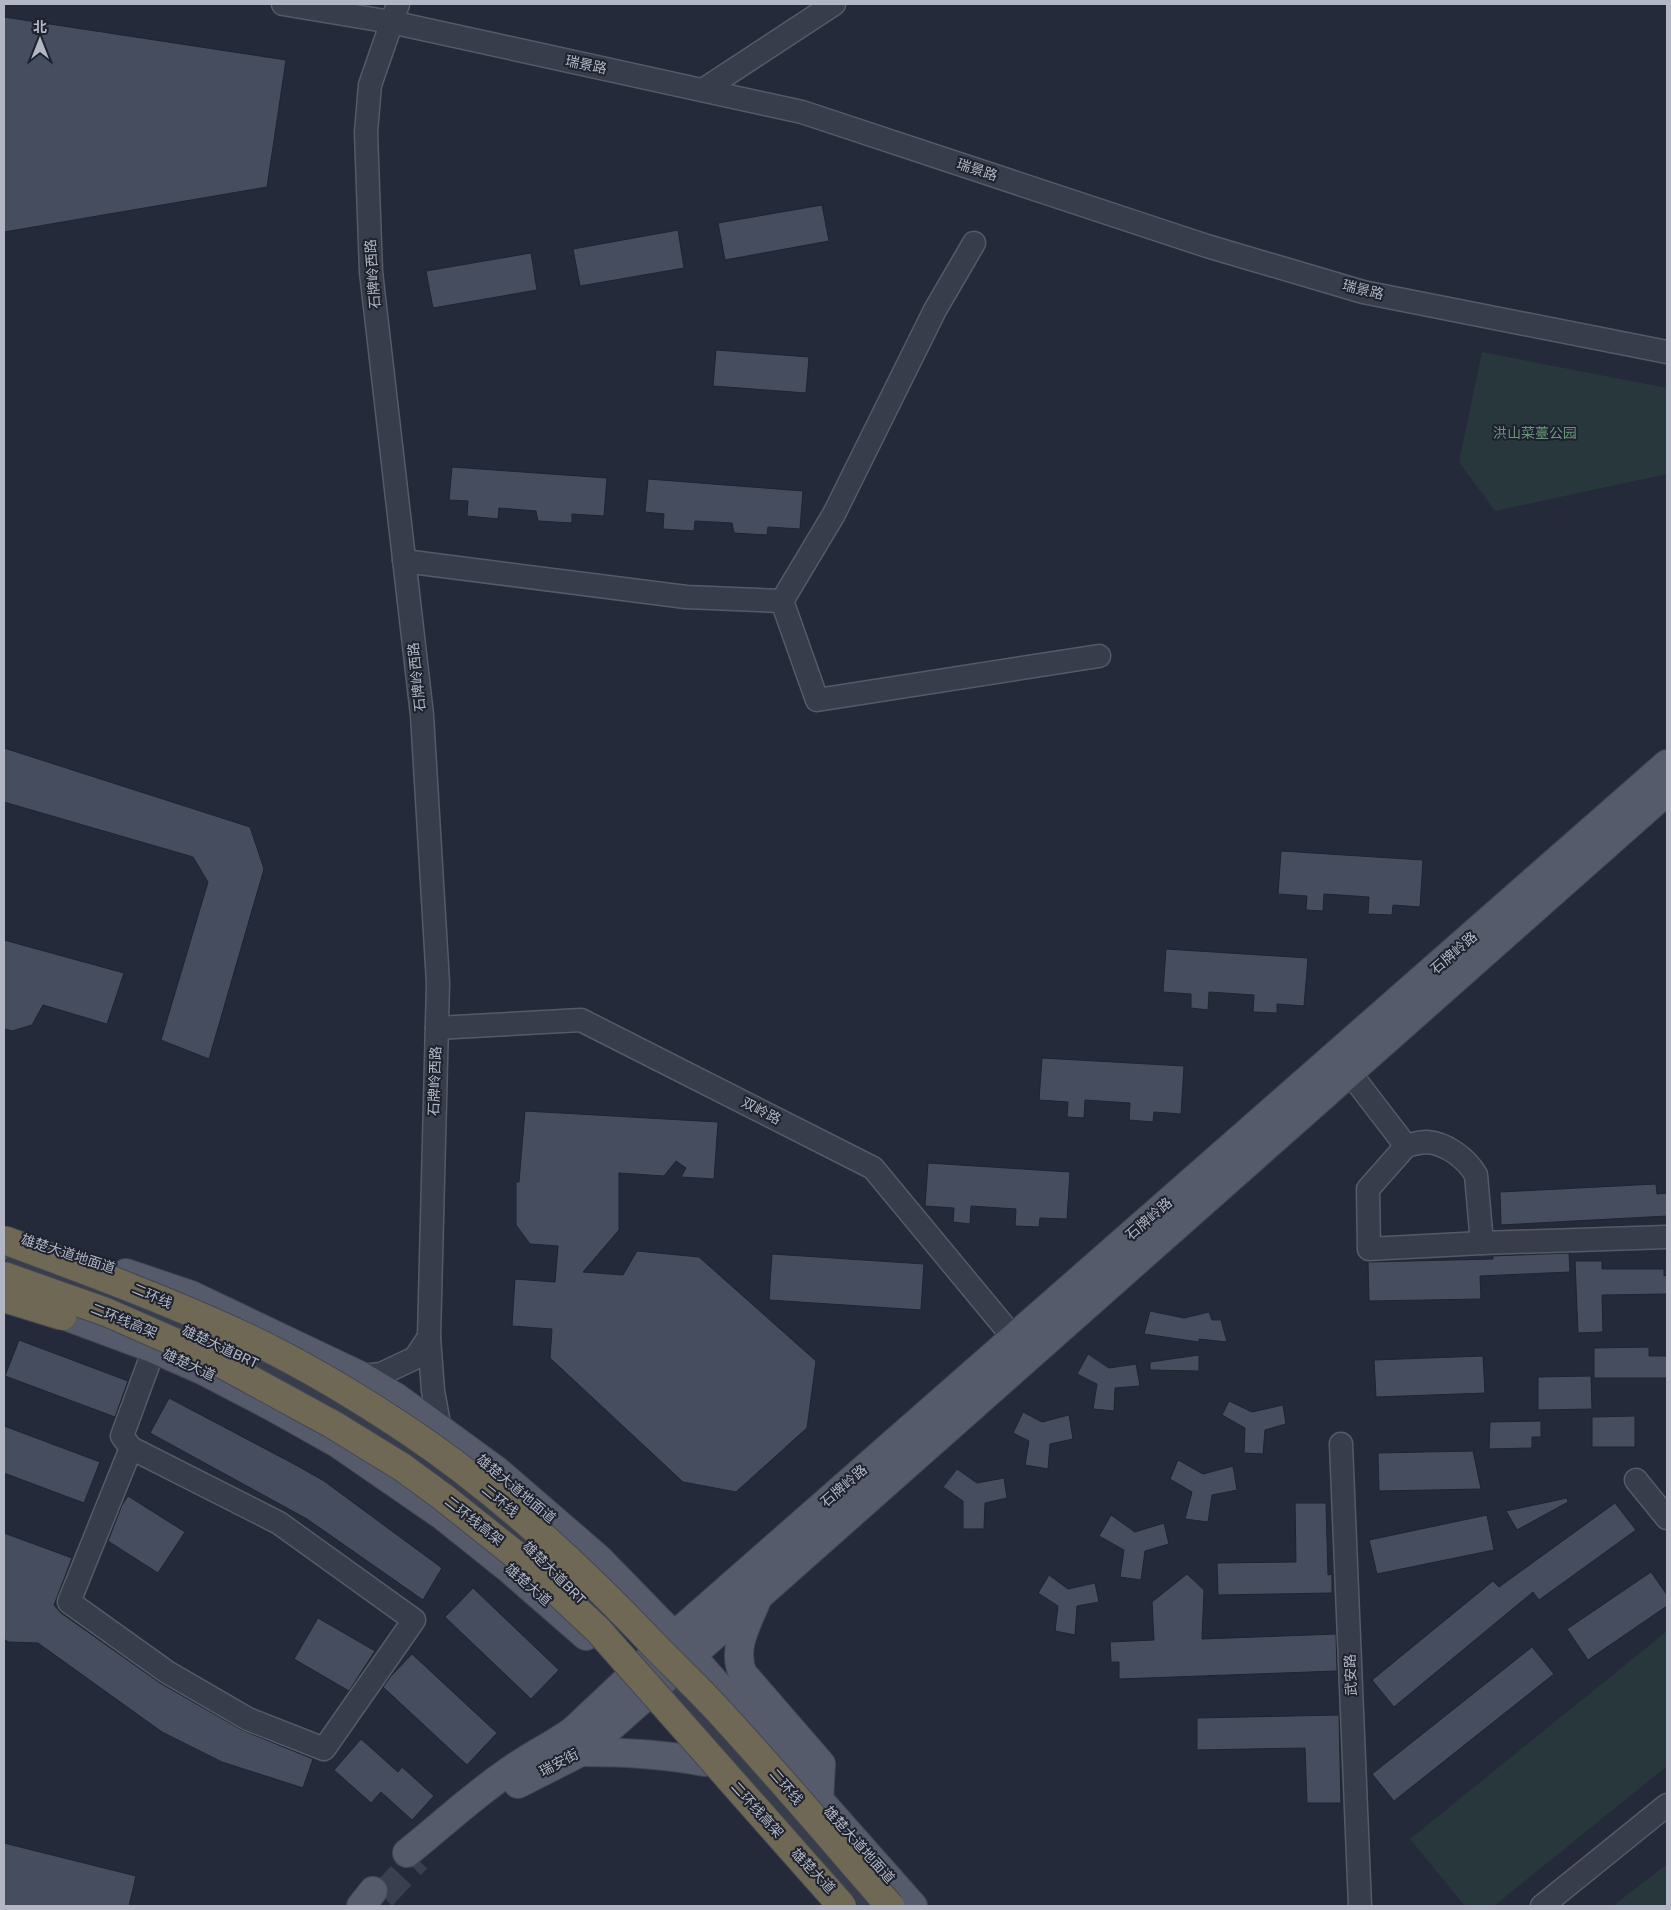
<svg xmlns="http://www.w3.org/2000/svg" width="1671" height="1910" viewBox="0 0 1671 1910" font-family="Rubik,'Noto Sans SC',sans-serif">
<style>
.green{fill:#27373b}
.building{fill:#454d5e;stroke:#1f2431}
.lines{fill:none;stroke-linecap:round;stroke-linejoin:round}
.major-tunnel{stroke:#393f4e;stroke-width:28;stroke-dasharray:28 14;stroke-linecap:butt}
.minor-casing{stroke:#565a68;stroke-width:25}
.major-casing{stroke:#414653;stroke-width:30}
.minor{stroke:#373d4a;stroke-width:22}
.major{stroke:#555b6a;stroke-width:28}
.highway-bridge-casing{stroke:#434755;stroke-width:30;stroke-linecap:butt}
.highway-bridge{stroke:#6f6855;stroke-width:28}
.labels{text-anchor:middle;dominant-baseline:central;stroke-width:4;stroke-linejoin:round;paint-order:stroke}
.street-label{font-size:14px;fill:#b3b7c5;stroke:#1d222e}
.park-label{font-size:14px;fill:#6b957a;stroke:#1d222e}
</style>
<rect width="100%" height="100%" fill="#242a39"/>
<g class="green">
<polygon points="1482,352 1667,388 1667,474 1495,511 1459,462"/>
<polygon points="1667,1631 1667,1766 1494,1906 1465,1906 1410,1839"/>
<polygon points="1667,1863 1667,1906 1613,1906 1667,1864"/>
</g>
<g class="building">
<polygon points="4,17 286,60 267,187 4,232"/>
<polygon points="822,205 829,241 725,260 718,223"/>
<polygon points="678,230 684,268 580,286 573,249"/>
<polygon points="531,253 537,290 433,308 426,271"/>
<polygon points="716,350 809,357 806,393 713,386"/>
<polygon points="452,467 607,478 604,516 572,514 572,523 538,521 536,511 499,508 498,519 467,516 468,501 449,500"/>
<polygon points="648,479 803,491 800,529 768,527 767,535 734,533 732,523 695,521 694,531 663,529 664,514 645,512"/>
<polygon points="4,748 250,827 264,869 209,1059 161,1040 208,882 193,857 4,802"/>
<polygon points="1281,851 1423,860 1420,907 1393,905 1392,915 1368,914 1369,897 1324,894 1323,911 1306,910 1307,896 1278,894"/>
<polygon points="4,940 124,973 107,1024 43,1005 32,1025 12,1031 4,1029"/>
<polygon points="1166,949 1308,958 1304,1006 1277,1004 1277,1013 1253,1012 1254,995 1209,992 1208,1010 1191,1008 1191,994 1163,992"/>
<polygon points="1042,1058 1184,1066 1181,1114 1154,1112 1153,1122 1129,1120 1130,1103 1085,1100 1084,1118 1067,1117 1068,1102 1039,1100"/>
<polygon points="525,1111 718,1122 714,1179 681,1177 686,1168 676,1161 664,1176 619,1173 619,1230 583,1272 623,1275 637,1251 699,1257 816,1361 807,1428 736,1492 683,1482 550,1358 552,1329 512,1326 515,1279 555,1282 558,1246 530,1244 516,1225 516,1182 519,1182"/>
<polygon points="928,1163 1070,1172 1067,1219 1040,1218 1039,1227 1015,1226 1016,1209 971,1206 970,1224 953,1222 954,1208 925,1206"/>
<polygon points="1656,1184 1657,1194 1667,1193 1667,1216 1501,1225 1500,1192"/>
<polygon points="1569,1253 1570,1272 1480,1276 1481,1299 1369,1301 1368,1262 1493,1259 1493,1256"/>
<polygon points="772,1254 924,1264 921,1310 769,1300"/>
<polygon points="1575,1261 1602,1261 1602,1269 1664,1269 1664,1276 1667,1275 1667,1294 1602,1295 1603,1332 1578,1333"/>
<polygon points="1150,1311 1184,1318 1209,1312 1212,1320 1221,1320 1227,1342 1199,1339 1199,1342 1144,1334"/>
<polygon points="19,1340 128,1381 115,1417 5,1376"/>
<polygon points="1649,1347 1649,1356 1667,1356 1667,1378 1594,1378 1594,1348"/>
<polygon points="1088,1354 1109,1368 1136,1364 1140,1386 1115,1388 1114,1411 1093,1409 1097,1384 1077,1374"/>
<polygon points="1199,1355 1199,1371 1150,1370 1150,1362"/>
<polygon points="1483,1356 1485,1393 1376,1397 1374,1360"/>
<polygon points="1591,1376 1592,1409 1538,1410 1538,1377"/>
<polygon points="169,1398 294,1464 324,1481 442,1568 423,1600 307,1519 150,1433"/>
<polygon points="1229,1401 1252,1412 1283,1405 1286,1424 1265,1430 1263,1454 1244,1453 1245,1428 1222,1415"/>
<polygon points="1023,1412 1042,1422 1069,1415 1073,1439 1050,1444 1048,1469 1025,1465 1029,1441 1013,1433"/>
<polygon points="1635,1416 1635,1447 1592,1447 1592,1417"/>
<polygon points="1541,1421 1541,1437 1532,1437 1532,1448 1489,1449 1490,1422"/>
<polygon points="4,1426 100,1462 84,1503 4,1473"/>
<polygon points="1473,1451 1481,1489 1379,1491 1378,1453"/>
<polygon points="1178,1460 1203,1474 1233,1466 1237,1490 1212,1495 1208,1522 1185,1519 1192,1492 1170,1479"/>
<polygon points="957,1469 977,1483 1004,1478 1007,1498 985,1503 984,1529 963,1529 963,1501 943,1487"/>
<polygon points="128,1496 185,1532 158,1573 108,1541 122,1505"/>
<polygon points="1567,1498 1568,1502 1517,1530 1506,1511"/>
<polygon points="1295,1503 1326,1503 1328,1575 1332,1574 1332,1593 1218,1595 1217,1563 1296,1562"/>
<polygon points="1615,1503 1636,1530 1539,1600 1533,1592 1394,1707 1372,1680 1493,1581 1499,1587"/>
<polygon points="1111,1515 1135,1532 1164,1523 1169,1544 1145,1551 1141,1580 1120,1577 1124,1550 1099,1536"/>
<polygon points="1487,1515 1494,1550 1377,1574 1369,1540"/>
<polygon points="4,1533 72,1558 54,1605 61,1613 160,1683 242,1730 313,1759 303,1788 222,1762 162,1732 38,1643 8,1642 4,1639"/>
<polygon points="1651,1572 1667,1595 1667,1606 1588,1660 1567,1629"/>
<polygon points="1187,1574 1204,1590 1202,1639 1336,1634 1337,1671 1119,1679 1119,1662 1111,1662 1110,1642 1154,1640 1152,1602"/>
<polygon points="1049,1575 1068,1589 1095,1583 1099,1602 1077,1606 1075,1635 1055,1631 1058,1606 1038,1593"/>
<polygon points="473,1588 559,1670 531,1699 445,1617"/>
<polygon points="318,1618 375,1651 349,1691 294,1659"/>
<polygon points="1532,1647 1554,1674 1394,1801 1372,1774"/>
<polygon points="412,1654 497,1733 467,1765 383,1687 391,1676"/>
<polygon points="1339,1715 1341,1803 1307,1803 1305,1748 1197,1750 1197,1718"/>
<polygon points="361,1739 398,1772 402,1767 434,1796 412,1820 381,1792 371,1803 334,1770"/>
<polygon points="4,1843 136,1876 129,1906 4,1906"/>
</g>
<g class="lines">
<polyline class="major-tunnel" points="382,1896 417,1859"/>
<defs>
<g id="minor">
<polyline points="283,4 391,22 802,112 1207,246 1363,292 1667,352"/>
<polyline points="398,4 370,85 366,132 371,272 422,715 438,983 429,1337"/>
<polyline points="703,90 834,4"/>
<polyline points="404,561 686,597 782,601 817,700 1099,656"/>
<polyline points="782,601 834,514 935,310 974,243"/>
<polyline points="437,1028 581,1020 873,1168 1013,1337"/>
<path d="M1340,1060L1406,1146C1413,1144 1420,1142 1427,1142C1446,1143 1467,1159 1476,1175L1482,1243"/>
<polyline points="1406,1146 1368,1189 1369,1249 1482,1243 1667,1237"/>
<polyline points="14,1266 82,1287 210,1341 291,1380 409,1451 448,1478 509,1528 549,1568"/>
<polyline points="361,1376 381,1374 415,1358 429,1337 433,1391 440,1429"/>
<polyline points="1341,1444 1360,1906"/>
<polyline points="131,1448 69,1602 167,1672 248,1719 324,1749 414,1620 279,1523 131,1448 122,1436 154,1349"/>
<polyline points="1636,1480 1667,1518"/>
<polyline points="652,1670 867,1906"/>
<polyline points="1542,1906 1667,1805"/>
</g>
<g id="major">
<polyline points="126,1273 191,1295 361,1376 396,1397 496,1470 598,1558 674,1636 913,1906"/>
<polyline points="41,1307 154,1349 204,1371 271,1406 337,1443 443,1516 508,1568 586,1636"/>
<path d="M756,1602C746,1625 732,1650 743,1674L821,1764L819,1800"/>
<path d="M581,1752C624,1752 663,1754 705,1762"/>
<polyline points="518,1784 581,1752 594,1742 1667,791"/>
<path d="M407,1853C443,1824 477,1792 515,1767C534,1754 555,1744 574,1730L674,1636L1667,764"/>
<polyline points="361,1906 373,1891"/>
</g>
</defs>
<use href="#minor" class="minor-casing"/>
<use href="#major" class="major-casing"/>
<use href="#minor" class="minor"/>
<use href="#major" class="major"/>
<defs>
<g id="highway-bridge">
<path d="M4,1240C85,1270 167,1300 246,1337C301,1363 356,1396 407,1430C497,1490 577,1564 651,1642C676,1668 702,1692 726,1719C782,1780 836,1844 890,1906"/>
<polyline points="4,1276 106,1312 211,1358 332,1424 402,1467 443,1497 531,1567 598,1630 842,1906"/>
<polyline points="4,1298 62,1316"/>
</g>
</defs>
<use href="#highway-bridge" class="highway-bridge-casing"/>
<use href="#highway-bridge" class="highway-bridge"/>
</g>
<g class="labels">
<g class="street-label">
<text transform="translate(586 65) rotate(12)">瑞景路</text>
<text transform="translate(977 170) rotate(18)">瑞景路</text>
<text transform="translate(373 274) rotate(-94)">石牌岭西路</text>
<text transform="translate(1363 290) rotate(14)">瑞景路</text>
<text transform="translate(417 677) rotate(-96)">石牌岭西路</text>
<text transform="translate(1454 953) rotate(-41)">石牌岭路</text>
<text transform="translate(435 1081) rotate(-88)">石牌岭西路</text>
<text transform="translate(761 1111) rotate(27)">双岭路</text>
<text transform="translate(1149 1219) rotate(-41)">石牌岭路</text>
<text transform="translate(68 1254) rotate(18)">雄楚大道地面道</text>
<text transform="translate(152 1296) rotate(23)">二环线</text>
<text transform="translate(124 1321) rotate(22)">二环线高架</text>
<text transform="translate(220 1347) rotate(25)">雄楚大道BRT</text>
<text transform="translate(189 1365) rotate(25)">雄楚大道</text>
<text transform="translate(844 1486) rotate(-41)">石牌岭路</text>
<text transform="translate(516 1489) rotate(40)">雄楚大道地面道</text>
<text transform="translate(500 1501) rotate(39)">二环线</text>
<text transform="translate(474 1521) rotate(38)">二环线高架</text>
<text transform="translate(554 1573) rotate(45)">雄楚大道BRT</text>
<text transform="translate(528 1585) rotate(41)">雄楚大道</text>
<text transform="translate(1351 1675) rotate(-92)">武安路</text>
<text transform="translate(559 1763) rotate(-28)">瑞安街</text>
<text transform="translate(786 1787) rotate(49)">二环线</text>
<text transform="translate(757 1810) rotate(48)">二环线高架</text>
<text transform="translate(859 1845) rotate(48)">雄楚大道地面道</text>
<text transform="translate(813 1871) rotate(46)">雄楚大道</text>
</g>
<g class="park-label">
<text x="1535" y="433">洪山菜薹公园</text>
</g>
</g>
<rect width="1671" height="1910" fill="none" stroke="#b3b7c5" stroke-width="10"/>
<g transform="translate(40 40)" stroke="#1d222e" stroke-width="4" paint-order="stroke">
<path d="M0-4L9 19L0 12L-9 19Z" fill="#b3b7c5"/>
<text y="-8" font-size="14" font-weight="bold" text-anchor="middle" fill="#b3b7c5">北</text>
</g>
</svg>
